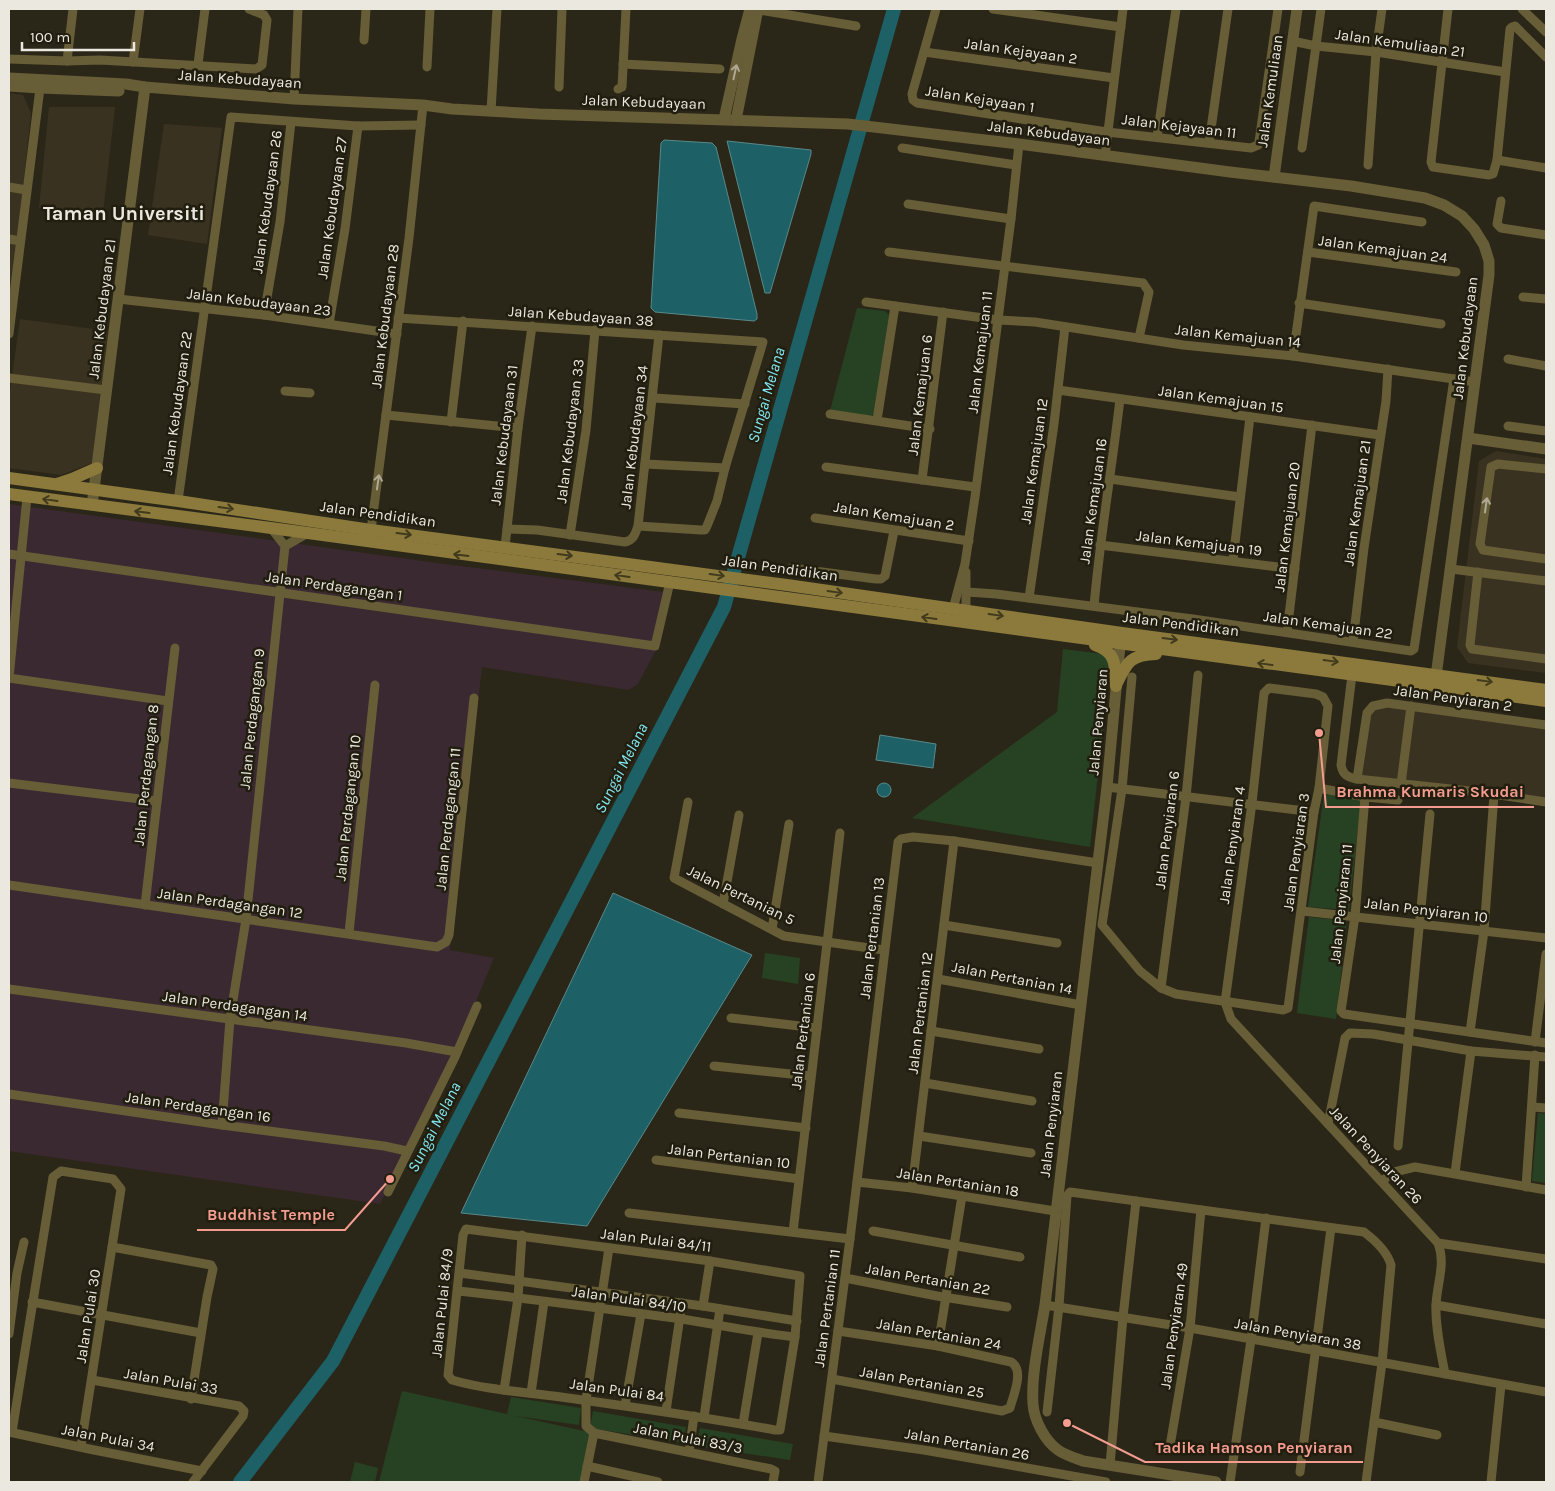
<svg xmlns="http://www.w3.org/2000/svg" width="1555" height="1491" viewBox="0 0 1555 1491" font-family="Karla,sans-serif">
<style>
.commercial{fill:#3a3221}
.industrial{fill:#3a2931}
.green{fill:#264222}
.water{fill:#1d6066;stroke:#5a898a}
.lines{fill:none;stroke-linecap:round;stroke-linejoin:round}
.river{stroke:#1d6066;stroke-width:14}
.minor{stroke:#675d37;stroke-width:9}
.tertiary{stroke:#675d37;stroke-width:11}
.secondary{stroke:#8b7a3b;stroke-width:12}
.oneway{stroke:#afa993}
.oneway2{stroke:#413a1c}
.labels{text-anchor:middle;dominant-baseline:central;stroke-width:5;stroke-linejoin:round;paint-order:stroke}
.street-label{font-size:15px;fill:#eae8df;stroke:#211e0f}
.water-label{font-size:16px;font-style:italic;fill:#83e8f2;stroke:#211e0f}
.district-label{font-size:20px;font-weight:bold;fill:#eae8df;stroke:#211e0f}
.leader{fill:none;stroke:#f59c90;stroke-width:2}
.callout-dot{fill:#f59c90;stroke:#211e0f;stroke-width:2}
.callout-label{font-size:16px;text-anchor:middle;font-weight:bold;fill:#f59c90;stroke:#211e0f;stroke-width:5;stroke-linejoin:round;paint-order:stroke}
</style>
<rect width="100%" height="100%" fill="#2b2718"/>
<g class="commercial">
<polygon points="9,93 23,95 31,113 9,315"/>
<polygon points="49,107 115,107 103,213 39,208"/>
<polygon points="164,124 222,128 207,244 148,235"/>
<polygon points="20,319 108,331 92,463 61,475 9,468 9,398"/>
<polygon points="1496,451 1546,459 1546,673 1468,663 1457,647 1479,461"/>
<polygon points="1371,703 1546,722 1546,805 1354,781"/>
</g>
<polygon class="industrial" points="9,504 437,563 671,593 657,648 638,684 629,690 482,667 450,950 494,958 454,1054 380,1204 9,1151"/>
<g class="green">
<polygon points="857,308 885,311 889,315 874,414 869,417 830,411"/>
<polygon points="1063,649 1111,655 1090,847 912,818 1057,712"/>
<polygon points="1324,794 1361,800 1349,910 1308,907"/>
<polygon points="1309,917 1347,921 1336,1019 1297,1013"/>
<polygon points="765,953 800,958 798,984 762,978"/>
<polygon points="1538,1113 1546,1114 1546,1183 1532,1181"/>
<polygon points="402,1391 507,1414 511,1397 581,1408 579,1425 516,1416 593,1433 583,1482 379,1482"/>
<polygon points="593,1411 686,1427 684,1443 590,1428"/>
<polygon points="700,1428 793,1444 790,1460 696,1446"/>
<polygon points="355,1462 378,1468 375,1482 350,1482"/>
</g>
<g class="water">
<polygon points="664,140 712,143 716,147 757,314 757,319 754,321 655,312 651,308 661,143"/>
<polygon points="727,141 811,150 811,154 770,293 765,293"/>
<polygon points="880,735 936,744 933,768 876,760"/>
<circle cx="884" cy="790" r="7"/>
<polygon points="613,893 752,955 587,1226 461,1213"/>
</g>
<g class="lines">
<polyline class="river" points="240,1482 333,1361 724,607 894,9"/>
<g class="minor">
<polyline points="753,9 856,26"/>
<polyline points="936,9 912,94 913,100 917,103 1107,132 1251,148 1258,145 1259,142 1278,9"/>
<polyline points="993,9 1121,27"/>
<polyline points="1448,9 1431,162 1433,167 1489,175 1493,174 1497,160 1510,29 1512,27 1515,26 1546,57"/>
<polyline points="1522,9 1546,32"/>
<polyline points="364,40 366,9"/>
<polyline points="1292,41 1316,46 1376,52 1505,72"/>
<polyline points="924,52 1114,78"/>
<polyline points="9,59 67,61 100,60 256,69 262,65 267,20 264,15 249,9"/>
<polyline points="67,61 73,9"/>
<polyline points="133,62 140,9"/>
<polyline points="198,64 205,9"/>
<polyline points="623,64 720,69"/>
<polyline points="427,67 430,9"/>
<polyline points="559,87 562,9"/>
<polyline points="618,89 622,87 626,9"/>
<polyline points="294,99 298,9"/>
<polyline points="491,111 497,9"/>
<polyline points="1157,137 1176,9"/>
<polyline points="1209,143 1228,9"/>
<polyline points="902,148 1016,165"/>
<polyline points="1302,148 1321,9"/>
<polyline points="1105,156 1123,9"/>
<polyline points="1497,160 1546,168"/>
<polyline points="1368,165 1376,52 1382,9"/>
<polyline points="9,187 26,190"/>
<polyline points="1501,201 1497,224 1501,228 1546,235"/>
<polyline points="908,204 1011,219"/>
<polyline points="9,239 20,241"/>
<polyline points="889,252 1143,283 1149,292 1139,338"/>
<polyline points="1308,252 1456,272"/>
<polyline points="1523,297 1546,299"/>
<polyline points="118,299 264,315 397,334"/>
<polyline points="866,302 998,320 1035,322 1183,345 1293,356 1475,382"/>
<polyline points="1299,303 1441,324"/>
<polyline points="264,315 280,222 291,122"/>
<polyline points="398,318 763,342 725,468 717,501 707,526 705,530 701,530 638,526"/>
<polyline points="329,324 345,229 358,126"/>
<polyline points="9,334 40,88"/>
<polyline points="1293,356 1314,206 1422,222"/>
<polyline points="1508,359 1546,366"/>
<polyline points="9,378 106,390"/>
<polyline points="1058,390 1380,435"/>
<polyline points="285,391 310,393"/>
<polyline points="654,398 745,404"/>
<polyline points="830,414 930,429"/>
<polyline points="386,415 518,428"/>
<polyline points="877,420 895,306"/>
<polyline points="451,422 463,321"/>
<polyline points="1508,426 1546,431"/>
<polyline points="645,464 725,468"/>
<polyline points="826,467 975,487"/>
<polyline points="1546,469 1498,464 1491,467 1480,544 1483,550 1546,559"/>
<polyline points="1110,479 1240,497"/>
<polyline points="922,480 943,312"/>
<polyline points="178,501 231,117 358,126 421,125"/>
<polyline points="815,518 969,541"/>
<path d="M507,529L537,530L625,542C634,540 635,534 638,526L659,335"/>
<polyline points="371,530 409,238 423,105"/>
<polyline points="570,535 586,430 595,330"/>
<polyline points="1100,545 1295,569"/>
<polyline points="285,546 306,534"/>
<polyline points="505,547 518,428 532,326"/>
<polyline points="9,554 655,646 670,582"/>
<polyline points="1233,560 1250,417"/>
<polyline points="791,568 876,579 881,579 885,576 894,531"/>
<polyline points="1451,569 1546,581"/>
<polyline points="966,572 966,611"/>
<polyline points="1478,572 1470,645 1472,649 1546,659"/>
<polyline points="967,592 996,594 1193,619 1411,651 1414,649 1454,379"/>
<polyline points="1029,598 1054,424 1065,327"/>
<path d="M1094,606C1100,537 1112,468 1120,399"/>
<polyline points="953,609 965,564 975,497 1011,219 1019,144"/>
<polyline points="1287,632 1312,425"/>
<polyline points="1353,641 1364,548 1386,401 1388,369"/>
<path d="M1352,675L1341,765C1343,775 1347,777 1357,779L1479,792L1546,802"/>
<polyline points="1132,677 1122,789 1102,925 1140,971 1161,988 1176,994 1283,1010 1288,1008 1314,812 1319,788 1328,706 1323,697 1316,694 1269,688 1264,693 1252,803 1225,1002 1231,1019 1438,1243 1546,1259"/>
<polyline points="9,678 27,497"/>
<polyline points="9,678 168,701"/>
<polyline points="1357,779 1367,713 1373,706 1387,703 1546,725"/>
<polyline points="9,783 157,801"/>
<polyline points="1401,784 1411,706"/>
<polyline points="1107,787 1314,812"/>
<polyline points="1319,788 1365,797 1398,800"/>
<polyline points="1365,797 1355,916 1341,1011 1344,1014 1546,1043"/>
<polyline points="688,802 674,878 784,936 884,950"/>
<polyline points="9,885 437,947 446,942 449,935 474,698"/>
<polyline points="723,904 739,815"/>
<polyline points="145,905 175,648"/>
<polyline points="1302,911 1546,938"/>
<polyline points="944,925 1057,943"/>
<polyline points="772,929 789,824"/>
<polyline points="349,933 375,685"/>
<polyline points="938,979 1081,1005"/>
<polyline points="1161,988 1186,797 1198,675"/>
<polyline points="9,989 406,1043 457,1052"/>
<polyline points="731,1018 817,1028"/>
<polyline points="931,1031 1039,1049"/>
<polyline points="1470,1032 1484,931 1494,795"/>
<polyline points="1535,1042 1546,954"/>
<polyline points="714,1066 810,1076"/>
<polyline points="925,1083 1032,1101"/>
<polyline points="9,1094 222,1125 384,1146 407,1151"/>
<polyline points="1532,1107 1546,1108"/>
<polyline points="679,1113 806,1128"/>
<polyline points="1328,1124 1345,1038 1350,1033 1373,1034 1471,1051 1546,1057"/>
<polyline points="222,1125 230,1019 246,919 285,546 271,528"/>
<polyline points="919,1136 1031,1153"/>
<polyline points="1398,1146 1430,814"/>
<polyline points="656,1160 799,1179"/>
<polyline points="1455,1173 1471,1051"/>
<polyline points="1382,1181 1394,1172 1415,1167 1546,1190"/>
<polyline points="857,1182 912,1188 1055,1211"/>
<polyline points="1526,1187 1535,1055"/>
<polyline points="912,1188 954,841"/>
<polyline points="388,1192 455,1057 477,1006"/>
<polyline points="629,1213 850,1239"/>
<path d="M466,1229L710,1261L800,1276L795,1337L780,1430H775C704,1417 633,1407 561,1397C524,1392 487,1390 452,1380L448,1375L463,1235Z"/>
<polyline points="873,1231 1020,1257"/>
<polyline points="793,1232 840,833"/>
<path d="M1438,1243C1446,1264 1437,1283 1436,1305C1435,1327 1441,1352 1445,1374"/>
<polyline points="112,1247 211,1265 213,1269 207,1297 191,1399"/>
<polyline points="609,1248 586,1400 586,1426 594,1433 771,1469 775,1471 773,1482"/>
<polyline points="460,1273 703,1306 797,1321"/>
<polyline points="845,1278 937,1296 1007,1307"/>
<path d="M458,1291C533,1299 608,1309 682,1319C720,1325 757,1333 795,1337"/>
<polyline points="32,1302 201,1333"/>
<polyline points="1045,1305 1190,1328 1546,1392"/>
<polyline points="1436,1305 1546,1324"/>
<polyline points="703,1306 710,1261"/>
<polyline points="9,1334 17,1273 24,1242"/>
<polyline points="938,1346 962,1196"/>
<path d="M832,1379L1002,1411L1010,1408C1013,1396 1025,1370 1011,1362L938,1346L838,1331"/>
<polyline points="92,1380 239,1406 244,1411 243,1416 193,1482"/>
<polyline points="504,1390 518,1298 522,1235"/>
<polyline points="531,1393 544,1302"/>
<polyline points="625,1405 641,1314"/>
<polyline points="666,1411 682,1303"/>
<path d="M1047,1412L1059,1306L1067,1196L1070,1192L1364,1232C1376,1241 1387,1251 1391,1265L1382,1363L1366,1482"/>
<polyline points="704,1417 720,1309"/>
<polyline points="1374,1422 1437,1435"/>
<polyline points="743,1424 758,1333"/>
<polyline points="9,1432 94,1450 202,1471"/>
<polyline points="12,1432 53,1177 61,1171 113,1179 121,1189 81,1446"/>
<polyline points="824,1436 924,1450 1106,1482"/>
<polyline points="1170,1446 1190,1328 1201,1210"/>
<polyline points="689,1452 694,1416"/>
<polyline points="1110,1465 1123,1317 1136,1201"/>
<polyline points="587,1466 658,1482"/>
<polyline points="1300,1472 1331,1228"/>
<polyline points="584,1482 594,1433"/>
<polyline points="818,1482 850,1239 898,842 901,839 913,837 954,841 1098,863"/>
<polyline points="1230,1482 1251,1340 1266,1218"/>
<polyline points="1491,1482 1501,1385"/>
</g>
<g class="tertiary">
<polyline points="9,78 126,84 145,87 294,99 423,105 452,109 539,114 848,124 1019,144 1230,172 1351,186 1425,198 1444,205 1462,216 1474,229 1484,245 1489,261 1489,275 1435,684"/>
<polyline points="9,86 40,88 119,91"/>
<polyline points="724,119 742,39 750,9"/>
<polyline points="736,120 758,9"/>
<polyline points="1274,177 1297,9"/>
<polyline points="1468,438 1546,449"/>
<polyline points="92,505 145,87"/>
<path d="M1121,635L1107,787L1045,1305C1040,1336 1031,1373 1033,1404C1034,1420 1045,1441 1058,1450C1065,1455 1075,1458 1083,1461L1216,1482"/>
</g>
<g class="secondary">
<polyline points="9,478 178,501 371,530 787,585 1122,633 1546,690"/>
<polyline points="57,484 72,479 97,468"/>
<polyline points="9,494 271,528 1546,701"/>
<path d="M1095,645C1117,652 1115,666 1116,686"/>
<path d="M1116,685C1127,663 1129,655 1156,654"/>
</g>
</g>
<defs><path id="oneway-shaft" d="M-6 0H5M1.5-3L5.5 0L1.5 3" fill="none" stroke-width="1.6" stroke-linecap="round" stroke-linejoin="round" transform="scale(1.25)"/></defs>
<g class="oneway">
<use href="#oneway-shaft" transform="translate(735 72) rotate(-78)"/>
<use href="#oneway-shaft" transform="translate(378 482) rotate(-82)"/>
<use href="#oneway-shaft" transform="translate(1486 505) rotate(-82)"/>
</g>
<g class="oneway2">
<use href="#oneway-shaft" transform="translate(50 500) rotate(-172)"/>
<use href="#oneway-shaft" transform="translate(226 508) rotate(8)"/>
<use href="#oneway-shaft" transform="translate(142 512) rotate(-173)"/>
<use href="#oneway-shaft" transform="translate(404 534) rotate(7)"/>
<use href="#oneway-shaft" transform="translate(461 555) rotate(-173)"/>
<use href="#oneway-shaft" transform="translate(565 555) rotate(7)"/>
<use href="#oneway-shaft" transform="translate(717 575) rotate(8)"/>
<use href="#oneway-shaft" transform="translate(622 576) rotate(-172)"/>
<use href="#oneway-shaft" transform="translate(835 592) rotate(8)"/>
<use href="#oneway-shaft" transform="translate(996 615) rotate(8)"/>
<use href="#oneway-shaft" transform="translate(929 618) rotate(-172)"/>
<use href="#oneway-shaft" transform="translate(1170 639) rotate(7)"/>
<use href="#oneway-shaft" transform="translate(1331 661) rotate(8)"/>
<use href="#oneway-shaft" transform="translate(1265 664) rotate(-172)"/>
<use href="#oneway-shaft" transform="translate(1485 681) rotate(8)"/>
</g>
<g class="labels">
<g class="street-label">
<text transform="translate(1400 43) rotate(8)">Jalan Kemuliaan 21</text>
<text transform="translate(1021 51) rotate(8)">Jalan Kejayaan 2</text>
<text transform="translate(240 79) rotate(4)">Jalan Kebudayaan</text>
<text transform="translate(1270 91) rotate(-82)">Jalan Kemuliaan</text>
<text transform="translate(980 99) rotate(9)">Jalan Kejayaan 1</text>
<text transform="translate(644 102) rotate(2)">Jalan Kebudayaan</text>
<text transform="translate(1179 126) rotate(7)">Jalan Kejayaan 11</text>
<text transform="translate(1049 133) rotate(7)">Jalan Kebudayaan</text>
<text transform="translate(267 202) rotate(-82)">Jalan Kebudayaan 26</text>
<text transform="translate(332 208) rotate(-82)">Jalan Kebudayaan 27</text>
<text transform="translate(1383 249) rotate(8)">Jalan Kemajuan 24</text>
<text transform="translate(259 302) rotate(7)">Jalan Kebudayaan 23</text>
<text transform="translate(102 309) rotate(-83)">Jalan Kebudayaan 21</text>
<text transform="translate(385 316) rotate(-83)">Jalan Kebudayaan 28</text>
<text transform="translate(581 316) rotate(4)">Jalan Kebudayaan 38</text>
<text transform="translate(1238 336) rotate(6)">Jalan Kemajuan 14</text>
<text transform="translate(1465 338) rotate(-83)">Jalan Kebudayaan</text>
<text transform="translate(980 352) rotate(-83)">Jalan Kemajuan 11</text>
<text transform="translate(920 395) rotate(-83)">Jalan Kemajuan 6</text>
<text transform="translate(1221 399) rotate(8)">Jalan Kemajuan 15</text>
<text transform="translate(177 403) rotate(-82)">Jalan Kebudayaan 22</text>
<text transform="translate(570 431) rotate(-83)">Jalan Kebudayaan 33</text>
<text transform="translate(504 435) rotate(-83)">Jalan Kebudayaan 31</text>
<text transform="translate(634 437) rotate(-83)">Jalan Kebudayaan 34</text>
<text transform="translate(1034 461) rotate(-82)">Jalan Kemajuan 12</text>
<text transform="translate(1093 501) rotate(-82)">Jalan Kemajuan 16</text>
<text transform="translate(1357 503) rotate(-82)">Jalan Kemajuan 21</text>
<text transform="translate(378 514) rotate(8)">Jalan Pendidikan</text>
<text transform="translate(894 516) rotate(9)">Jalan Kemajuan 2</text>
<text transform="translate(1287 527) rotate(-83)">Jalan Kemajuan 20</text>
<text transform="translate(1199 543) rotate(7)">Jalan Kemajuan 19</text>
<text transform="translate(780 568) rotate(8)">Jalan Pendidikan</text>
<text transform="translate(334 586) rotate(8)">Jalan Perdagangan 1</text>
<text transform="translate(1181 624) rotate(7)">Jalan Pendidikan</text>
<text transform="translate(1328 625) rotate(8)">Jalan Kemajuan 22</text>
<text transform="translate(1453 698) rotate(8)">Jalan Penyiaran 2</text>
<text transform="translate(252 719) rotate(-84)">Jalan Perdagangan 9</text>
<text transform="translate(1098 722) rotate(-85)">Jalan Penyiaran</text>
<text transform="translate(146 775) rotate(-84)">Jalan Perdagangan 8</text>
<text transform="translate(348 808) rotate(-84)">Jalan Perdagangan 10</text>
<text transform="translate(448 819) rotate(-84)">Jalan Perdagangan 11</text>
<text transform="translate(1167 830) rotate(-83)">Jalan Penyiaran 6</text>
<text transform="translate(1232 845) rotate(-82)">Jalan Penyiaran 4</text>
<text transform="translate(1296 852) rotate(-82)">Jalan Penyiaran 3</text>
<text transform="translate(741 895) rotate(26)">Jalan Pertanian 5</text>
<text transform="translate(230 903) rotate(8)">Jalan Perdagangan 12</text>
<text transform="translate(1341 904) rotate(-84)">Jalan Penyiaran 11</text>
<text transform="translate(1426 910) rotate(7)">Jalan Penyiaran 10</text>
<text transform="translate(872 938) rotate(-83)">Jalan Pertanian 13</text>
<text transform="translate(1012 978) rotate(11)">Jalan Pertanian 14</text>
<text transform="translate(235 1006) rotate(8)">Jalan Perdagangan 14</text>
<text transform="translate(920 1013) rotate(-83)">Jalan Pertanian 12</text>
<text transform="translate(803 1031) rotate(-83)">Jalan Pertanian 6</text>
<text transform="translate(198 1107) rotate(8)">Jalan Perdagangan 16</text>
<text transform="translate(1051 1124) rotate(-83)">Jalan Penyiaran</text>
<text transform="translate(1376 1155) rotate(47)">Jalan Penyiaran 26</text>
<text transform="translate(729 1156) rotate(7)">Jalan Pertanian 10</text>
<text transform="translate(958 1182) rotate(9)">Jalan Pertanian 18</text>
<text transform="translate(656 1240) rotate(7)">Jalan Pulai 84/11</text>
<text transform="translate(928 1279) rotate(10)">Jalan Pertanian 22</text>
<text transform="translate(629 1299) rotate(8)">Jalan Pulai 84/10</text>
<text transform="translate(442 1303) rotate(-84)">Jalan Pulai 84/9</text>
<text transform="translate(827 1308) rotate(-82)">Jalan Pertanian 11</text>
<text transform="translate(88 1316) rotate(-81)">Jalan Pulai 30</text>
<text transform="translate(1174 1326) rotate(-82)">Jalan Penyiaran 49</text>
<text transform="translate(939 1334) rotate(10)">Jalan Pertanian 24</text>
<text transform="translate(1298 1334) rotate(10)">Jalan Penyiaran 38</text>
<text transform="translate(171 1381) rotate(10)">Jalan Pulai 33</text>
<text transform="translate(922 1382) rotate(10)">Jalan Pertanian 25</text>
<text transform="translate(617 1390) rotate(8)">Jalan Pulai 84</text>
<text transform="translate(108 1438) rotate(11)">Jalan Pulai 34</text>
<text transform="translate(688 1438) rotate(11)">Jalan Pulai 83/3</text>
<text transform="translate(967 1444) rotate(10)">Jalan Pertanian 26</text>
</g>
<g class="water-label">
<text transform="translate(766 395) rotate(-74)">Sungai Melana</text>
<text transform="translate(621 768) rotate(-63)">Sungai Melana</text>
<text transform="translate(434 1127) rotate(-63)">Sungai Melana</text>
</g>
<g class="district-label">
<text x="124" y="213">Taman Universiti</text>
</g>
</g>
<path class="leader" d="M1319 733L1326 807H1534M390 1179L345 1230H197M1067 1423L1145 1462H1363"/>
<g class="callout-dot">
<circle cx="1319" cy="733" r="5"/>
<circle cx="390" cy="1179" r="5"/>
<circle cx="1067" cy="1423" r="5"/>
</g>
<g class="callout-label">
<text x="1430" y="797">Brahma Kumaris Skudai</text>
<text x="271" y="1220">Buddhist Temple</text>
<text x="1254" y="1453">Tadika Hamson Penyiaran</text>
</g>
<rect width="1555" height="1491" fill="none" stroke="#eae8df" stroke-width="20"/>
<path d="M22 42v8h112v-8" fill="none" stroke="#eae8df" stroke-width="2.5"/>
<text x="30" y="42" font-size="15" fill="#eae8df" stroke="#211e0f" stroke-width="4" paint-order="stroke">100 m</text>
</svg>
